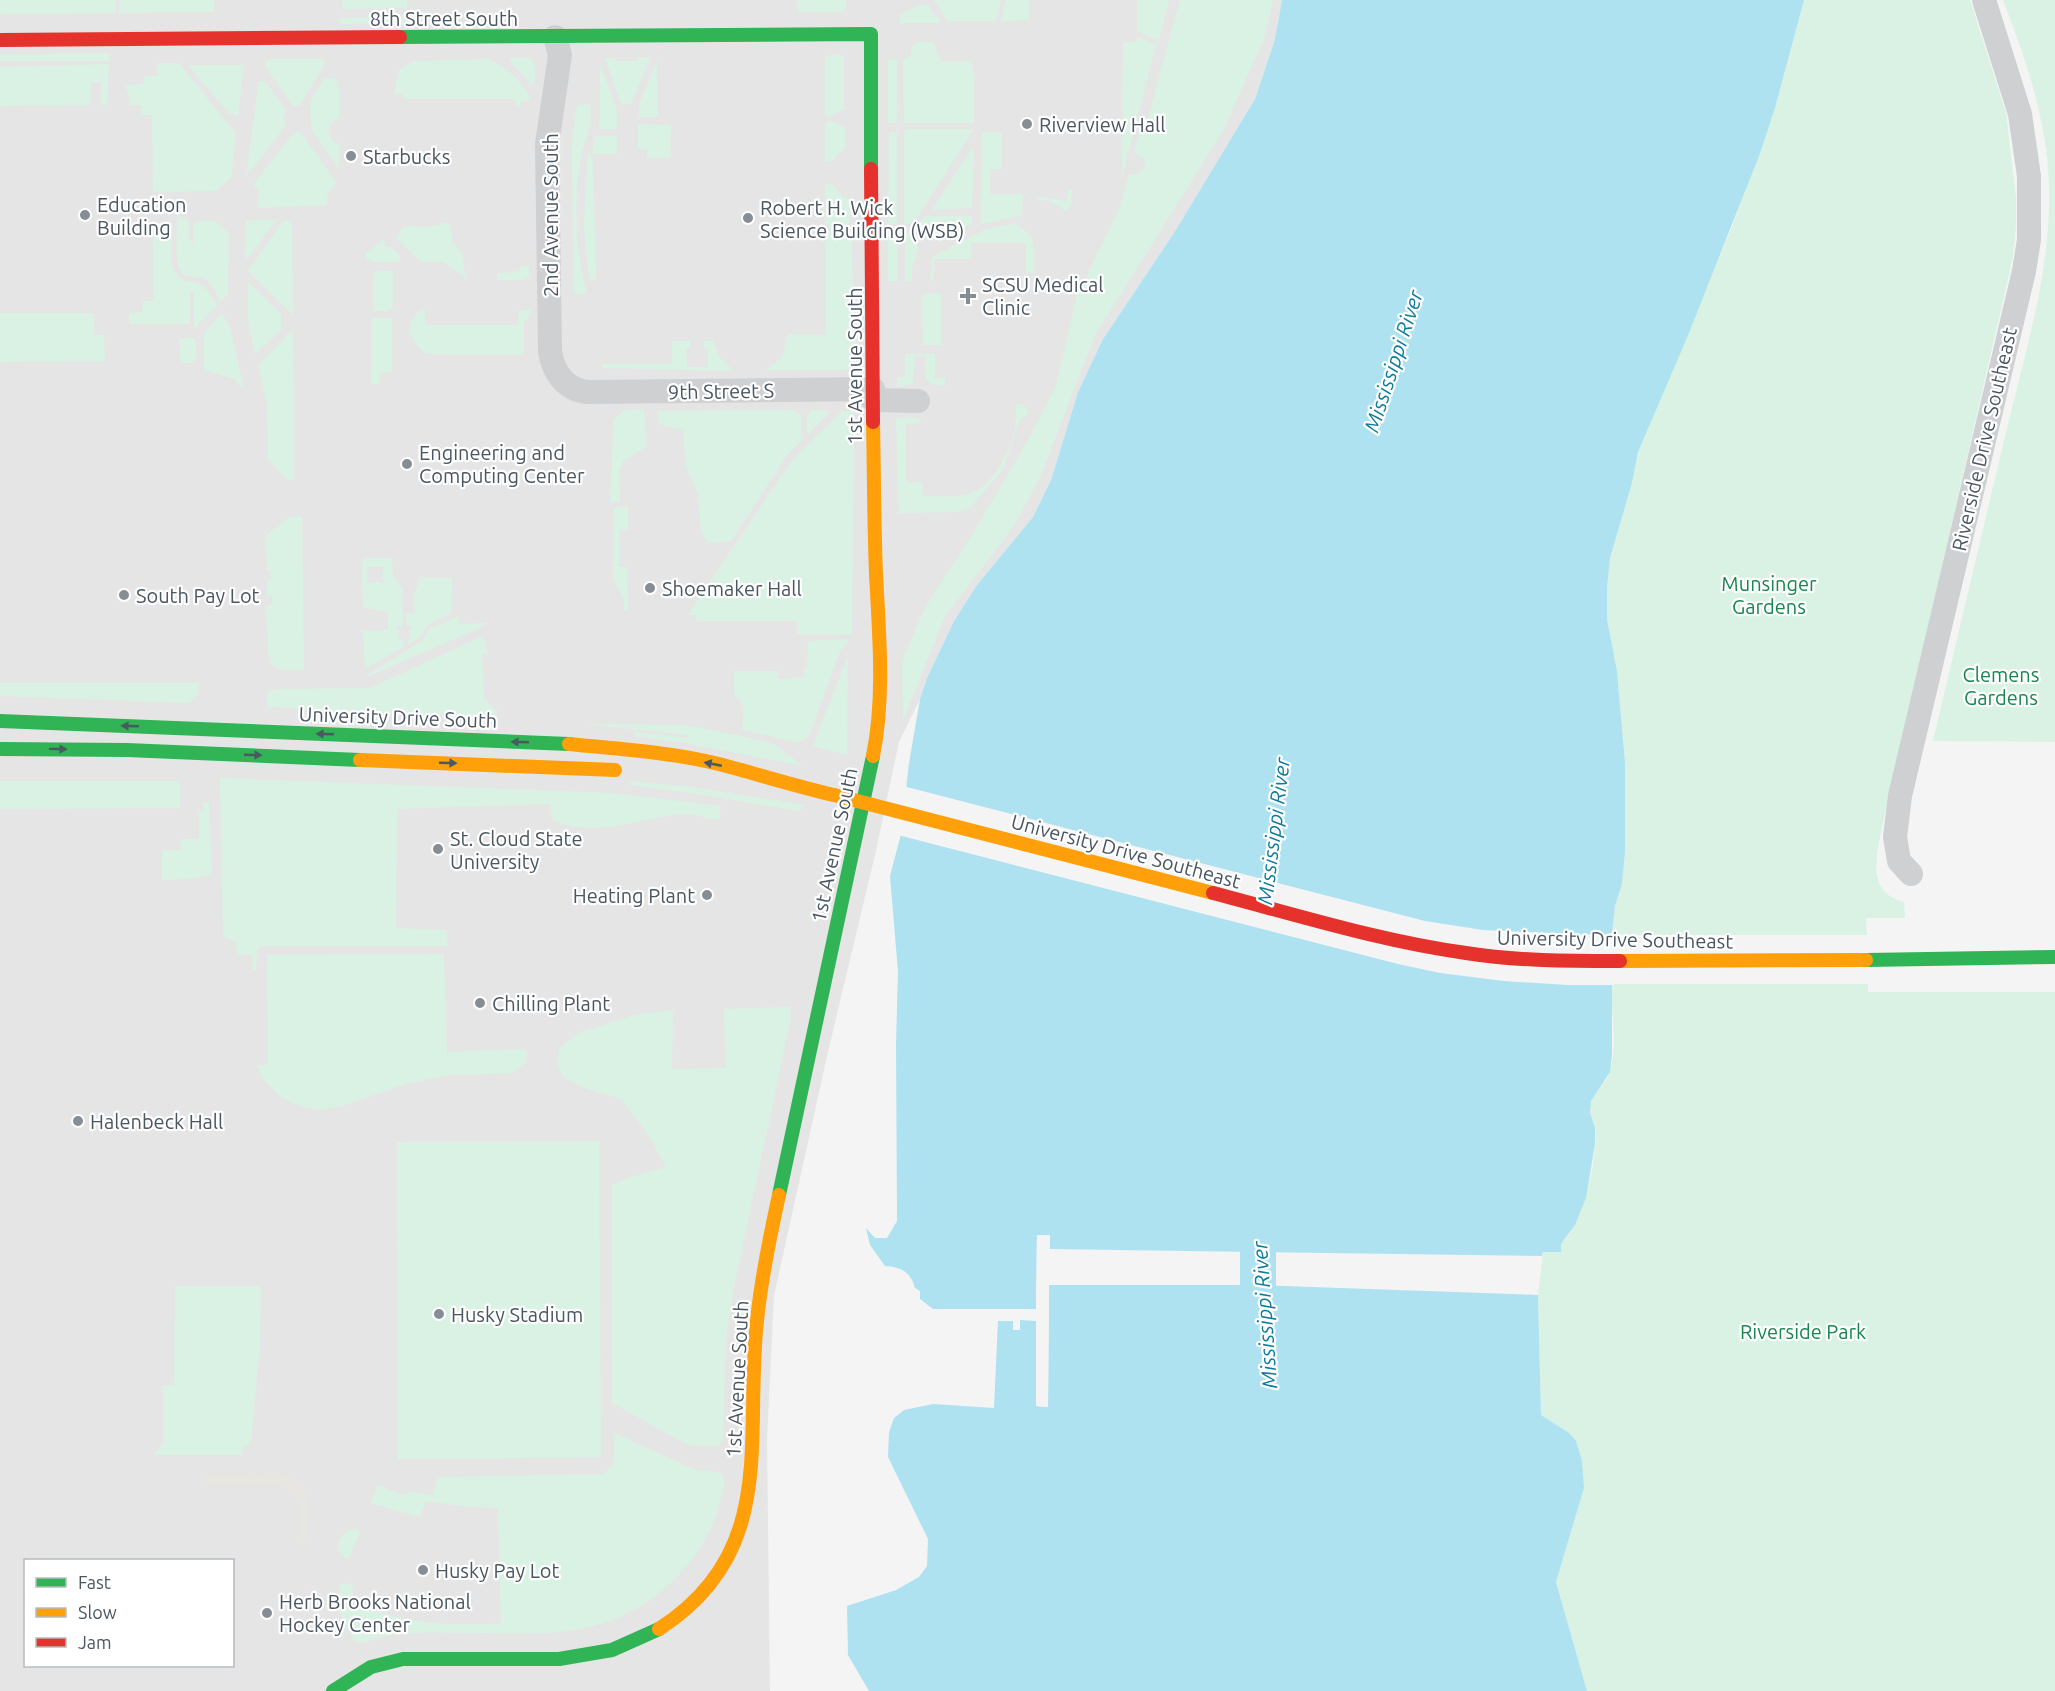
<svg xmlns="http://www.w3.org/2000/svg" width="2055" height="1691" viewBox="0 0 2055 1691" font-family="Ubuntu,sans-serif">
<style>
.education{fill:#e6e5e6;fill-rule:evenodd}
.green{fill:#d9f2e3;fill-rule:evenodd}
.sand{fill:#e7e6e1}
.water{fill:#aee2f0}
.pier{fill:#f4f4f4}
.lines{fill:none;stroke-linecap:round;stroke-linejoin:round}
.river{stroke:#aee2f0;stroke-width:36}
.street{stroke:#ced0d2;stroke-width:24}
.fast{stroke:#30b455;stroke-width:14}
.slow{stroke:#ff9f0a;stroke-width:14}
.jam{stroke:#e5322d;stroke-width:14}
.slow-bridge{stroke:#ff9f0a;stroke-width:14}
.jam-bridge{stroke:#e5322d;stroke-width:14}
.oneway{fill:#495b60}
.poi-dot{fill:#868d94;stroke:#fff;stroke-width:2}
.labels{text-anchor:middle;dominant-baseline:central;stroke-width:4.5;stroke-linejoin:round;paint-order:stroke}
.street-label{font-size:20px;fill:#4a5661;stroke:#fff}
.poi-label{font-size:20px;fill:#4a5661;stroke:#fff;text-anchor:start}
.park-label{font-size:20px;fill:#17864f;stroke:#fff}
.water-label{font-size:21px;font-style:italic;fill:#0c7c9b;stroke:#fff}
</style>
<rect width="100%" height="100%" fill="#f4f4f4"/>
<path class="education" d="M0,0H1282L1275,39L1255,99L1174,233L1103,339L1078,392L1051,480L1033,517L977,585L954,621L927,678L920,699L899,742L875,855L827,1056L774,1296L767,1439L770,1691H0ZM26,1560H232V1666H26Z"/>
<g class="green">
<polygon points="0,0 116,0 116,13 0,14"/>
<polygon points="119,0 214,0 214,12 119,13"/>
<polygon points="342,0 407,0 407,8 342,9"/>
<polygon points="797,0 846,0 846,8 842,12 797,12"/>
<polygon points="934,0 1001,0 996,21 947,21"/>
<polygon points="1006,0 1029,0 1029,20 1001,21"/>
<polygon points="1137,0 1169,0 1159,41 1137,31"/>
<polygon points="1180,0 1273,0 1265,36 1223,131 1095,335 1041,475 1014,526 945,616 903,720 902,661 925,608 972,535 1031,435 1056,386 1077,296 1120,207 1129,174 1139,174 1145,166 1144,158 1134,152 1140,132 1144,133"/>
<path d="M1804,0H1970L2006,113L2016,198V225L2013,257L1881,831C1876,859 1867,893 1904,902L1905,918H1866L1867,935H1612L1615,906L1622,884L1625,853V763L1617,671L1607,619V588L1610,558L1632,483L1638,452L1732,227L1775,108Z"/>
<path d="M2003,0H2055V742L1933,741C1958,635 1983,529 2008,424C2027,346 2051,268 2049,188C2048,123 2026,59 2003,0Z"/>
<polygon points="921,4 929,6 941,23 900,23 900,15"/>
<polygon points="407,17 407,24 340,24 339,18"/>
<polygon points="1137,37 1156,45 1122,177 1123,42 1137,42"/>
<polygon points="917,42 933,42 941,62 971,61 974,74 974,123 904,123 903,59 910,56 912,47"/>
<polygon points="110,53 109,61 0,61 0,55"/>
<polygon points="844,55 844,109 828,117 825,114 825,56"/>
<path d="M528,57C537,64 537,77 532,85L510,61L511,58Z"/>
<polygon points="637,57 650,57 631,104 621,104 605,58 616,58 616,61 637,61"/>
<polygon points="270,59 323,59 325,63 300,105 293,106 266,68 266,62"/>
<path d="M488,59C508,69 521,80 531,100L521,101L520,106L516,107V99H403V94H394L399,70L413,61Z"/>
<polygon points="897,59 897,123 888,123 888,60"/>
<polygon points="657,60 658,117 639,117 639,104"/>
<polygon points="157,63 179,63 236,134 231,178 216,191 153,192 152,115 141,115 141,105 131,105 129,94 124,85 143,84 144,76 157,76"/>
<polygon points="600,63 617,111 617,129 598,129 600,118"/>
<polygon points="109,64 107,105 101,105 101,82 91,82 90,105 0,106 0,67"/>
<polygon points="188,65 244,65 238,115 228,113"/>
<path d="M336,78L339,88V118C325,123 325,139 339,144V169L311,129L310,102L324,79Z"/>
<polygon points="259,81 265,81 286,110 283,118 286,125 250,172 247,172 247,168"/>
<path d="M590,104C593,127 584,141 580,162C574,203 575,249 586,289V294H576L574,292L572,152L573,132L577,105Z"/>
<polygon points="829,120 845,127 845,148 831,162 825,162 825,124"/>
<polygon points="638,124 671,125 670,158 647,158 647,149 638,149"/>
<polygon points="910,129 974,129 913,224 904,224 904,131"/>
<polygon points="295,131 301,133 336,182 328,194 326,205 258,208 259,191 253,185"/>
<polygon points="889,132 897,132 897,224 888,224"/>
<polygon points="982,132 1002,132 1002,169 990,169 990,194 1023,194 1021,216 981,224"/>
<polygon points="595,136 617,136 617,154 592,154"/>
<polygon points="974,145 972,208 932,210"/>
<polygon points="588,154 593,158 596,279 589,279 584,226"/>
<polygon points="825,184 831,184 850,203 850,221 846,227 825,225"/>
<polygon points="1069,190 1072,190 1071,205 1068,210 1064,210 1050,201 1037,199 1037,196 1066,201"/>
<path d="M177,214L189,222V239L193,244L194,222L215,221L229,233L228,294L221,302C216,294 212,283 204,279C197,275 186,279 181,272C174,262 177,227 177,214Z"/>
<polygon points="925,216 972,216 972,224 931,240 927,239 930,237 925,229 920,230 917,227"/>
<polygon points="277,219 245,262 246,221"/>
<polygon points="283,221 292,221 293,315 248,271"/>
<polygon points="448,222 451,228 452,242 463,254 465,277 444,262 421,262 396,238 404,226 428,227"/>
<path d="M153,223H172C172,238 167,263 177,275C183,283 191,280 199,283C207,287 213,299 217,306L194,328V291H190V324H129V313L142,312L143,301H154Z"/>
<path d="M1014,223C1039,238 1034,246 1034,273H1026V243L971,242V259H934V281H930L932,257L984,230Z"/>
<polygon points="829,231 846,231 851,238 857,362 852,369 843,370 766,370 782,357 788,334 826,335 826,236"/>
<polygon points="888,232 897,232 898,281 888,281"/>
<polygon points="905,232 912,235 919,247 912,268 912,281 905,281"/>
<polygon points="383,240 386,241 384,245 388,248 390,246 400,255 400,262 372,262 366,258 366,253"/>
<polygon points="529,265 529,276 524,280 497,280 497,274 520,271 520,267"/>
<polygon points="377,271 393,271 393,307 388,311 373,311 373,274"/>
<polygon points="248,282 281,314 281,330 255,354 248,322"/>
<polygon points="941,293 941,345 923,345 922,294"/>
<path d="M422,308L425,311L426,325H517L519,311L531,309V314L524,322V355L427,354C416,348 405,333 412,320C414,316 419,312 422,308Z"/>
<polygon points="0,313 94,313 94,335 104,335 105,361 0,362"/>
<polygon points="222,313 231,330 244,389 234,379 204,370 204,334"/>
<polygon points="371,318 392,318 392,372 380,373 379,384 371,384"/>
<polygon points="293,329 294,480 287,480 268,459 267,402 258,366"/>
<polygon points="179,338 195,338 197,357 192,363 181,363"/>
<path d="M672,341H690V349H686L687,367H708V349H704V341H714C716,355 723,362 735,371L602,368V364H672Z"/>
<path d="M905,354H935V378H945V386C921,386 926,375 925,356H915L913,384L897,387V378L905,376Z"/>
<path d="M1016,404L1024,405L1029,413L1019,421L1003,469L970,508L957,512L899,513L896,418H919L922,420L917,423L906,424V482H922L923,496C938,496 955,498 969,494C993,487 1011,450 1015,427C1016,420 1016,411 1016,404Z"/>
<polygon points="644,409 646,447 623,461 619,472 620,502 610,502 614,419 624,410"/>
<polygon points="794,410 801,415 801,441 787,455 731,541 708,543 701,532 698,493 686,467 683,430 659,424 658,411"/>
<polygon points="812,410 828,411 827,415 807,435 807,416"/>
<polygon points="842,411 854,411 852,635 797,634 797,621 697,621 696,615 688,615 782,475 793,459"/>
<polygon points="628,506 628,529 619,530 619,567 627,567 628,610 624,610 624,599 613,579 614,508"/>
<polygon points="289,517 302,517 304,670 279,670 269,662 266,606 272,605 272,596 267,597 267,580 271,579 271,571 267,570 266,535"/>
<path d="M362,558H392C392,568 393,580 402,587L403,627L396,625L399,632L397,640L402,638L404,647L365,669L363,631L388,630V612L363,607ZM367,567H384L382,574L384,583L376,582L368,584Z"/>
<polygon points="420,577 452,578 451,613 428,625 420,637 408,645 408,639 411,640 409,633 412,626 407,626 406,613 415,614 413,599"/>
<polygon points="459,616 459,624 487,623 478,629 369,676 368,674 422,641 429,629"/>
<polygon points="483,636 488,653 482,654 484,699 497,711 496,717 267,707 267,692 277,689 370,688"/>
<polygon points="850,639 840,651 810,734 799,743 742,730 744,707 734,694 734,671 778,671 778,679 805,677 803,670 807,669 808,641"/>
<polygon points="848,655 847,755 813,746"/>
<polygon points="0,683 199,683 198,695 189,703 0,696"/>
<polygon points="586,724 685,725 741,736 774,744 803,766 685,743 634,736 635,732 688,738 688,735"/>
<path d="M220,778L612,793L721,806L719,820C706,818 690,813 677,815C636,819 593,839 553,820L550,804L397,809L396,928L446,930L448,946H261L257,951L256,970H253L252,954L236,955L237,944L223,936Z"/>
<polygon points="0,781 180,781 180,808 0,809"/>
<polygon points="631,781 690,787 806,805 798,811 705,795 630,785"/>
<polygon points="209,802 212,875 186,879 162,880 162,839 162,850 180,850 181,839 199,839 199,811 203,810 203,803"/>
<path d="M444,954L447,1057L448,1052L524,1049L527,1052C527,1063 523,1067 514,1073L452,1075L412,1082L341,1106L316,1110L300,1106L282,1098L261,1077L258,1065H268L267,955Z"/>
<path d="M1611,984H1868V992H2055V1691H1587L1556,1582L1584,1488L1541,1415L1538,1295L1543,1252C1548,1249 1555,1248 1560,1244C1582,1230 1599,1154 1595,1129C1594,1119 1588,1112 1591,1102C1594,1091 1607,1083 1610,1071C1618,1044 1611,1012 1611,984Z"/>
<polygon points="790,1007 791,1017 734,1287 726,1336 723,1438 719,1446 688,1445 612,1403 612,1185 628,1178 666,1167 651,1139 622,1099 587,1089 564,1078 557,1065 559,1049 578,1033 634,1015 673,1010 672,1069 726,1068 724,1009"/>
<polygon points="599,1141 601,1457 398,1459 397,1142"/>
<polygon points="175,1286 261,1286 260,1345 251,1443 243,1448 242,1455 154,1455 163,1444 163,1385 174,1385"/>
<path d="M614,1433L696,1470L720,1472L725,1482C721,1496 718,1512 712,1526C689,1575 646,1612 594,1626C559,1636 515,1633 479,1633C450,1633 421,1631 392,1635C382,1636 371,1640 361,1643L352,1639L351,1634L338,1610L340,1585L350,1583L353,1588L351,1601C394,1623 453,1627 501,1623L498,1508L469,1507L426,1501L420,1517L370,1503L378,1486L406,1496L409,1491L433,1496L438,1477L604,1474L614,1463Z"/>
<path d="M354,1529H358L360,1532L349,1559H346L339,1552C336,1540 343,1533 354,1529Z"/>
</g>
<polygon class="sand" points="285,1474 306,1493 308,1541 298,1540 299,1500 283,1485 204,1485 204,1475"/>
<g class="water">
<path d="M1282,0H1804L1775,108L1759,156L1689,333L1638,452L1632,483L1610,558L1607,588V619L1617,671L1625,763V853L1622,884L1615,906L1612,935V1055L1610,1072L1591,1101L1590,1112L1595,1128V1144L1586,1198L1575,1225L1561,1244V1252H1543L1542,1256L1050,1249V1235H1037L1036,1309H933L920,1299V1291L915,1288C911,1272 901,1267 885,1266L870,1245L866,1228L875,1238H887L897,1221L896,1043L898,972L890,876L901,834L909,763L920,699L927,678L954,621L977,585L1033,517L1051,480L1078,392L1103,339L1174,233L1255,99L1275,39Z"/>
<polygon points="1049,1285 1258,1285 1538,1295 1541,1415 1569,1433 1576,1441 1582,1461 1584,1488 1556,1582 1587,1691 869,1691 848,1655 847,1606 896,1590 919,1577 927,1566 928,1539 888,1457 889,1432 894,1418 904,1410 933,1404 994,1408 998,1321 1013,1321 1013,1330 1020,1330 1020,1320 1036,1321 1036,1406 1048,1407"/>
</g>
<g class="pier">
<polygon points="903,786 1425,921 1483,930 1615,936 1614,985 1568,985 1504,981 1440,973 1398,964 898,835"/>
<polygon points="1037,1235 1050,1235 1050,1252 1047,1250 1047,1238 1040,1238 1039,1309 1036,1312"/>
<polygon points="1049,1282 1048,1407 1036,1406 1036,1318 1039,1321 1039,1403 1045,1404 1046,1285"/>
</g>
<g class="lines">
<polyline class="river" points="1258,1203 1258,1285 1263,1334"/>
<g class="street">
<path d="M555,37L560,55L547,144L550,351C553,372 565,390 588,392L873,389"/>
<polyline points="873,400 918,401"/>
<polyline points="1911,874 1899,861 1895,837 1900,796 2024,271 2029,240 2029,176 2020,114 1984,0"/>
</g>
<g class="fast">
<polyline points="400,37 871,34 871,169"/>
<polyline points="0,721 569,744"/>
<polyline points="0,749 127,750 360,760"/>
<polyline points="1866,960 2055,957"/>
<polyline points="779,1195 873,756"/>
<polyline points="333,1691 371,1667 403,1659 559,1659 612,1650 659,1629"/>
</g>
<g class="slow">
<path d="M569,744C618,749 670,752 719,764C757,774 795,786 834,795"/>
<path d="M873,756C885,697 879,633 876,574C874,523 874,473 873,422"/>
<polyline points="360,760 615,770"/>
<path d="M659,1629C779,1552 744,1440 757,1321C761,1279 770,1236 779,1195"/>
</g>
<g class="jam">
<polyline points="0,40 400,37"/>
<polyline points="871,169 873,422"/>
</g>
<g class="slow-bridge">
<polyline points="834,795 1213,893"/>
<polyline points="1620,961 1866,960"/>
</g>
<path class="jam-bridge" d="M1213,893C1297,915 1380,941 1466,953C1517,961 1568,961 1620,961"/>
</g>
<defs><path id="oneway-solid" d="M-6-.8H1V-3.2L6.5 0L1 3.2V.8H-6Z" transform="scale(1.5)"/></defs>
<g class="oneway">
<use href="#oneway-solid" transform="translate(130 726) rotate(-178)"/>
<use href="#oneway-solid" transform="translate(325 734) rotate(-178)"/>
<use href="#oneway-solid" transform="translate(520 742) rotate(-178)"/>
<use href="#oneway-solid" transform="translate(58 749) rotate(1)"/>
<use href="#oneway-solid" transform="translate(253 755) rotate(2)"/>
<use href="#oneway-solid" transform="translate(448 763) rotate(2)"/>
<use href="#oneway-solid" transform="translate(713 764) rotate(-169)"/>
</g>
<g class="poi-dot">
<circle cx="1027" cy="124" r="6"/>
<circle cx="351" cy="156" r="6"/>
<circle cx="85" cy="215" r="6"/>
<circle cx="748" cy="218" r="6"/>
<path d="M965 287h6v6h6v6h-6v6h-6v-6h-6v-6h6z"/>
<circle cx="407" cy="464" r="6"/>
<circle cx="650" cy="588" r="6"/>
<circle cx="124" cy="595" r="6"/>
<circle cx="438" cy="849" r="6"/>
<circle cx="707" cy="895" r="6"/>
<circle cx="480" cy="1003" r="6"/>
<circle cx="78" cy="1121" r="6"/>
<circle cx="439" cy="1314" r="6"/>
<circle cx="423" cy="1570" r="6"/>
<circle cx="267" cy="1613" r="6"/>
</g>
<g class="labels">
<g class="street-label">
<text x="444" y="18">8th Street South</text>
<text transform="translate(550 215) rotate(-90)">2nd Avenue South</text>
<text transform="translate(854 366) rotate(-90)">1st Avenue South</text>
<text transform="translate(721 391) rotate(-1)">9th Street S</text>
<text transform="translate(1984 439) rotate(-77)">Riverside Drive Southeast</text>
<text transform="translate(398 717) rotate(2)">University Drive South</text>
<text transform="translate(834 845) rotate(-78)">1st Avenue South</text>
<text transform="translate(1126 851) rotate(15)">University Drive Southeast</text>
<text transform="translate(1615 939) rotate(1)">University Drive Southeast</text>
<text transform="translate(737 1379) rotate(-87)">1st Avenue South</text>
</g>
<g class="poi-label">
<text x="1039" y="124">Riverview Hall</text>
<text x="363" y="156">Starbucks</text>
<text x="97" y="204">Education<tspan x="97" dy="23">Building</tspan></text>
<text x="760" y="207">Robert H. Wick<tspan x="760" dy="23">Science Building (WSB)</tspan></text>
<text x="982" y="284">SCSU Medical<tspan x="982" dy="23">Clinic</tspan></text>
<text x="419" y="452">Engineering and<tspan x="419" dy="23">Computing Center</tspan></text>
<text x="662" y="588">Shoemaker Hall</text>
<text x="136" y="595">South Pay Lot</text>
<text x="450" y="838">St. Cloud State<tspan x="450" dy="23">University</tspan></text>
<text x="695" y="895" text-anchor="end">Heating Plant</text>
<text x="492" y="1003">Chilling Plant</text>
<text x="90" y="1121">Halenbeck Hall</text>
<text x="451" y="1314">Husky Stadium</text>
<text x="435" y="1570">Husky Pay Lot</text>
<text x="279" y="1601">Herb Brooks National<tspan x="279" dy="23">Hockey Center</tspan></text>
</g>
<g class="park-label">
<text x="1769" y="583">Munsinger<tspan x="1769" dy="23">Gardens</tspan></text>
<text x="2001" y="674">Clemens<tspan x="2001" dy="23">Gardens</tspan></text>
<text x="1803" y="1331">Riverside Park</text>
</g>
<g class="water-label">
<text transform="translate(1393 361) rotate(-72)">Mississippi River</text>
<text transform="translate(1273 831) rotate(-83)">Mississippi River</text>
<text transform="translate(1264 1315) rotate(-94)">Mississippi River</text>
</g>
</g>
<rect x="24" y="1559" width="210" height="108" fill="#ffffff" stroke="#b7bbc0" stroke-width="1.5"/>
<rect x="36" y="1578" width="30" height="9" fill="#30b455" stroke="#b7bbc0" stroke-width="1.5"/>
<text x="78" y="1589" font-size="18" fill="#4a5661">Fast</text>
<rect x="36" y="1608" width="30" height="9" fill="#ff9f0a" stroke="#b7bbc0" stroke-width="1.5"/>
<text x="78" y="1619" font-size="18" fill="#4a5661">Slow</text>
<rect x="36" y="1638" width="30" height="9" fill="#e5322d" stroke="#b7bbc0" stroke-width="1.5"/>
<text x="78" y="1649" font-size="18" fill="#4a5661">Jam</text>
</svg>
